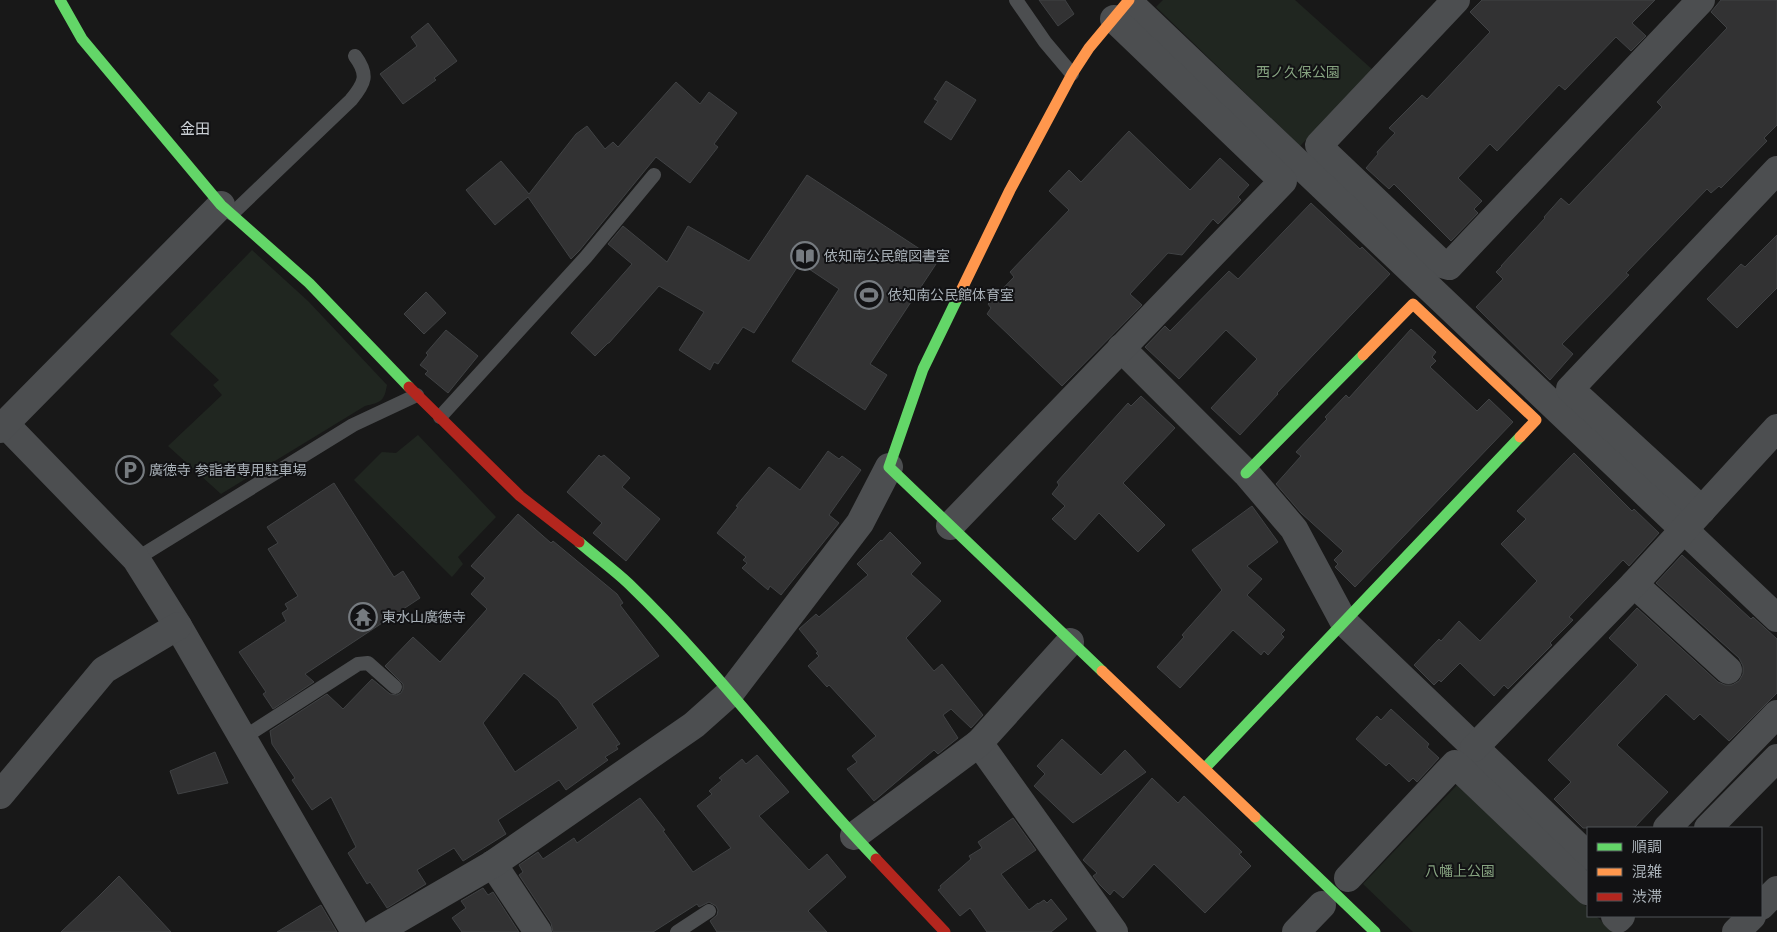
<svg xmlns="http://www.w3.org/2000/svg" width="1777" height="932" viewBox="0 0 1777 932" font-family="Mulish,'Noto Sans JP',sans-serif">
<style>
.green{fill:#202620}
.building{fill:#323233;stroke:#404244;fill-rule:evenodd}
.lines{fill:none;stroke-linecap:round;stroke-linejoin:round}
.lane{stroke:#4c4e50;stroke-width:14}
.street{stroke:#4c4e50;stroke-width:28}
.fast{stroke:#63d668;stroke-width:11}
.slow{stroke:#ff974d;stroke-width:11}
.jam{stroke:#b3261e;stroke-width:11}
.labels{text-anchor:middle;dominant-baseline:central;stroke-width:4;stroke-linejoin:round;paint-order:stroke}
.park-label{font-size:14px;fill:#86a380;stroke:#121214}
.poi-label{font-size:14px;fill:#a9b1b8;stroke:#121214;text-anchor:start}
.neighbourhood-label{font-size:15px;fill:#cacfd4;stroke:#121214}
</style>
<rect width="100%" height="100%" fill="#181818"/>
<g class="green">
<polygon points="1163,0 1295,0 1374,71 1300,146 1156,7"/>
<path d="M252,250L308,301L387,385C384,402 381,402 365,406L221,494L168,446L222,395L213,385L219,380L170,334Z"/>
<polygon points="418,435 496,517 458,557 463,564 452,577 354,480 382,452 396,453"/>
<polygon points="1457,785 1588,908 1588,916 1596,916 1613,932 1413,932 1363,884"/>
</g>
<g class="building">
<polygon points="1039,0 1065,0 1074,14 1058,26"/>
<polygon points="1482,0 1655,0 1632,23 1646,36 1631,51 1616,37 1565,90 1559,85 1497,151 1490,144 1458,178 1482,201 1474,209 1478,213 1451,241 1394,184 1389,189 1366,168 1378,154 1377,152 1395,133 1389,128 1422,95 1427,99 1490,32 1470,12"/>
<polygon points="1721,0 1777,0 1777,125 1764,138 1767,141 1721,188 1719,186 1711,193 1707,189 1626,273 1629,275 1562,344 1573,354 1550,380 1476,307 1503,279 1496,272 1502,266 1501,266 1545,218 1544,217 1561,198 1569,205 1662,107 1657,102 1727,28 1711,12"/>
<polygon points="428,23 457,61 434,78 436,80 403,104 380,74 417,46 411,37"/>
<polygon points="946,81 976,100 951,140 924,122 938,101 934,99"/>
<polygon points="676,82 700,104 709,92 737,113 714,144 718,147 690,183 656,157 579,251 571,259 528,197 495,225 466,190 501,161 529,194 576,134 587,126 605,149 613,142 618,147"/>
<polygon points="1129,131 1190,190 1220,158 1249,185 1238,197 1241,200 1218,224 1213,219 1182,255 1168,253 1130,294 1142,305 1062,386 987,314 991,308 988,304 1014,277 1010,272 1069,210 1049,191 1069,170 1081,182"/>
<polygon points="807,175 938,261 870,364 887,375 865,410 792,361 839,289 800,263 754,333 743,327 718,364 714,362 710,370 679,350 704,312 659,286 609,343 608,343 595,356 571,333 632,264 608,244 623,226 667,262 688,226 749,261"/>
<polygon points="1311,203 1360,249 1362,247 1390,274 1277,393 1278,394 1240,435 1211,408 1257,359 1226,330 1179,379 1145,347 1165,326 1170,331 1229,271 1238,279"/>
<polygon points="1777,235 1777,288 1737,328 1707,299 1741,264 1745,267"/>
<polygon points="426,292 446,313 424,334 404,314"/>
<polygon points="1411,329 1436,352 1432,357 1436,361 1430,367 1477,411 1489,399 1513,422 1355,587 1335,567 1338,564 1334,560 1343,551 1301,513 1276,484 1301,456 1296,452 1327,419 1325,417 1346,395 1349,398"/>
<polygon points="446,330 478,356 448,393 425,374 428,371 420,365 428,355 426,353"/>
<polygon points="1141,396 1175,428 1123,483 1165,525 1138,552 1099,513 1075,540 1052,519 1065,506 1052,494 1059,485 1057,482 1128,403 1131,406"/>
<polygon points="828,451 839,459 842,456 861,470 829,515 839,523 781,595 770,586 768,590 742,568 747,563 743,560 746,557 717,533 738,507 736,506 769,467 800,490"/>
<polygon points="1574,453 1632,511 1634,509 1659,533 1629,566 1623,560 1569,617 1573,620 1550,643 1552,645 1508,689 1504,685 1494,696 1460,663 1441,682 1439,680 1434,685 1414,665 1439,639 1441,641 1459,621 1480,641 1537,581 1501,544 1526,519 1517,511"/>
<polygon points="599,455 601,457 604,455 630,478 622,487 660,519 626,561 593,533 602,523 567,492"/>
<polygon points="334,483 394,577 403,571 420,598 305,674 314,682 273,709 263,694 266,692 239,652 286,621 282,613 288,609 285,604 298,596 268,549 278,543 267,527"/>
<polygon points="1252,506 1278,542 1247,566 1262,579 1247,595 1285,630 1281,634 1284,637 1268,655 1264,651 1261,655 1233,630 1180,688 1157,667 1184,637 1182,635 1222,590 1192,550"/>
<path d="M518,514L551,543L553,541L617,594L623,603L620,605L659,656L592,704L620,744L616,746L618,749L605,757L608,760L566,790L559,780L498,820L506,834L463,861L454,848L417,870L426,884L387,908L370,882L367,884L348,853L356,847L331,797L312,810L292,780L295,778L272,744L270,731L327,694L343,709L372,679L390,694L397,695L401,693L403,689V684L385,666L413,637L440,662L487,609L471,594L485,578L471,566ZM524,673L558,700L578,728L515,772L483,723Z"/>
<polygon points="890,532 921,563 911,574 941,601 906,638 934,671 942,664 983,715 971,728 951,709 943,715 958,738 938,754 934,750 874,801 847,769 857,762 852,756 876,736 829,685 827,687 808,666 819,656 816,653 818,652 799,629 816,614 819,617 868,575 857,564 881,540 882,541"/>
<polygon points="1682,555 1751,619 1753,617 1777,639 1777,693 1729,741 1700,714 1694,720 1666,694 1617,745 1668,792 1634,828 1583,828 1554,799 1571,782 1548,760 1638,665 1609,638 1637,608 1718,682 1725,685 1732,685 1739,681 1743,674 1743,666 1739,658 1656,583"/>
<polygon points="1391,709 1429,744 1427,747 1439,758 1417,782 1413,778 1409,782 1389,763 1386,766 1356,739 1377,716 1381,720"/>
<polygon points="1062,739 1101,775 1125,750 1146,772 1073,823 1034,786 1045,774 1037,766"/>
<polygon points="215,752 228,783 178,794 170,771"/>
<polygon points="757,755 789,792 759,816 809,870 827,854 846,877 808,911 827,932 717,932 710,921 717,915 718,910 716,906 709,902 699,907 697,904 653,932 553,932 551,923 519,875 523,872 519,865 538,852 543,859 574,838 577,843 640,798 665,830 663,831 693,872 731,848 697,806 712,794 709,791 722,780 719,778 742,759 746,764"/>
<polygon points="1152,778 1178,803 1184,796 1242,852 1239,854 1251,866 1205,913 1154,864 1123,898 1114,890 1110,895 1100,885 1093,876 1097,873 1083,860"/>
<polygon points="1013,818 1036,850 1001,874 1029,910 1038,903 1038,904 1044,900 1047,903 1051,899 1067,919 1051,932 987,932 970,908 960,916 938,890 941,888 940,886 971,859 969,856 982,848 978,842"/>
<polygon points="119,876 171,932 61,932 99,896"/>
<polygon points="483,888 488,895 493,892 519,932 462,932 452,918 466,908 461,901"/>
<polygon points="321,905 337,932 277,932"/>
</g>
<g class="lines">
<g class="lane">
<polyline points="1016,0 1045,42 1072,74"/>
<path d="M232,214L351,100C365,83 369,75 355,56"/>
<polyline points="440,417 586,257 654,175"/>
<polyline points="136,559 353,425 417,395"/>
<polyline points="243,738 358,664 368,663 395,687"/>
<polyline points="677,932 709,911"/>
</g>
<g class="street">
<polyline points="1456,0 1319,145 1322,150 1442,264 1449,266 1701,0"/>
<polyline points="1137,10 1777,618"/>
<polyline points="1121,348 1246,473 1294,529 1344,622 1588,856"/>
<polyline points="6,425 136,559 178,626 355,932"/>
<polyline points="0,429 221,205"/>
<polyline points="1702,510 1570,389 1777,170"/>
<polyline points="950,526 1283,181 1114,19"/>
<polyline points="1634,584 1728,670"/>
<polyline points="979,743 1114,932"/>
<polyline points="1474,748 1634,584 1777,428"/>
<polyline points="0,795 104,670 178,626"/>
<polyline points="1667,828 1777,714"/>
<polyline points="1708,828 1777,758"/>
<polyline points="854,836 979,743 1070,642"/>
<polyline points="493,864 538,932"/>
<polyline points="1348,878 1455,764 1588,891"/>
<polyline points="1761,906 1777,890"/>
<polyline points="1615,916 1618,919 1621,916"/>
<polyline points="376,932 493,864 694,725 731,692 860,523 889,467"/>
<polyline points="1296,932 1322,905"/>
<polyline points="1736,932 1752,916"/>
</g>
<g class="fast">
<polyline points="60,0 82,39 221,205 309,283 409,387"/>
<polyline points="958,297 923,369 889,467 1102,671"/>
<polyline points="1246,473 1363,355"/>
<path d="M579,542C595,556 613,569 629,584C718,670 791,770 876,859"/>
<polyline points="1205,768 1520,437"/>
<polyline points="1255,817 1375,932"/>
</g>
<g class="slow">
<polyline points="958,297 1010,190 1072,74 1089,48 1129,0"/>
<polyline points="1363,355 1413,304 1536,420 1520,437"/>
<polyline points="1102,671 1255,817"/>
</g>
<g class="jam">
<polyline points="409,387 520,496 579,542"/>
<polyline points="876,859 945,932"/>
</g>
</g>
<defs>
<symbol id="library-ring" viewBox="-11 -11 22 22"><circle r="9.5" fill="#121214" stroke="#767b80" stroke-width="1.5"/><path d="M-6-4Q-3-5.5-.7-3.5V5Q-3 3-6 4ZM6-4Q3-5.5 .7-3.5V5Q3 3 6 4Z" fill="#767b80"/></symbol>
<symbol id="stadium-ring" viewBox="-11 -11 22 22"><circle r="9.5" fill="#121214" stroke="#767b80" stroke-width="1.5"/><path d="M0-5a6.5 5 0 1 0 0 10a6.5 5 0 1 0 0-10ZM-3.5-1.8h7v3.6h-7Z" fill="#767b80"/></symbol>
<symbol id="parking-ring" viewBox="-11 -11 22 22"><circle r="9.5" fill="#121214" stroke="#767b80" stroke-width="1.5"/><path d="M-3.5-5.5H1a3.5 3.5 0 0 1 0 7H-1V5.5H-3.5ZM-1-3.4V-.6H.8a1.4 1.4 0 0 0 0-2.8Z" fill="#767b80"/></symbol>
<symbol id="temple-ring" viewBox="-11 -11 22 22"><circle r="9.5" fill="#121214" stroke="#767b80" stroke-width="1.5"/><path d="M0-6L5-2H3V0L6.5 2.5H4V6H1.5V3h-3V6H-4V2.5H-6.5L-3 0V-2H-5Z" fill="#767b80"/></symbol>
</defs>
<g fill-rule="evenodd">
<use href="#library-ring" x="789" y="240" width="32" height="32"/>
<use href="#stadium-ring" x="853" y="279" width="32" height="32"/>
<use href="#parking-ring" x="114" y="454" width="32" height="32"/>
<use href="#temple-ring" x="347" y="601" width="32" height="32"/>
</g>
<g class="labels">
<g class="park-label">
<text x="1298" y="72">西ノ久保公園</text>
<text x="1460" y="871">八幡上公園</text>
</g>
<g class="poi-label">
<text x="824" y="256">依知南公民館図書室</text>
<text x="888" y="295">依知南公民館体育室</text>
<text x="149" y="470">廣徳寺 参詣者専用駐車場</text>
<text x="382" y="617">東水山廣徳寺</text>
</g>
<g class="neighbourhood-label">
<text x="195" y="128">金田</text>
</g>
</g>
<rect x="1587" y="827" width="175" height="90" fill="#121214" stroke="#4e5256"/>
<rect x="1597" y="843" width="25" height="8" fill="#63d668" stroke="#4e5256"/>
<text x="1632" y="852" font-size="15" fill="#a9b1b8">順調</text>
<rect x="1597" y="868" width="25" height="8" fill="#ff974d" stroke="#4e5256"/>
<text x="1632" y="877" font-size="15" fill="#a9b1b8">混雑</text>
<rect x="1597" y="893" width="25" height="8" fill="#b3261e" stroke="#4e5256"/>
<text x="1632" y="902" font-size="15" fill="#a9b1b8">渋滞</text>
</svg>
